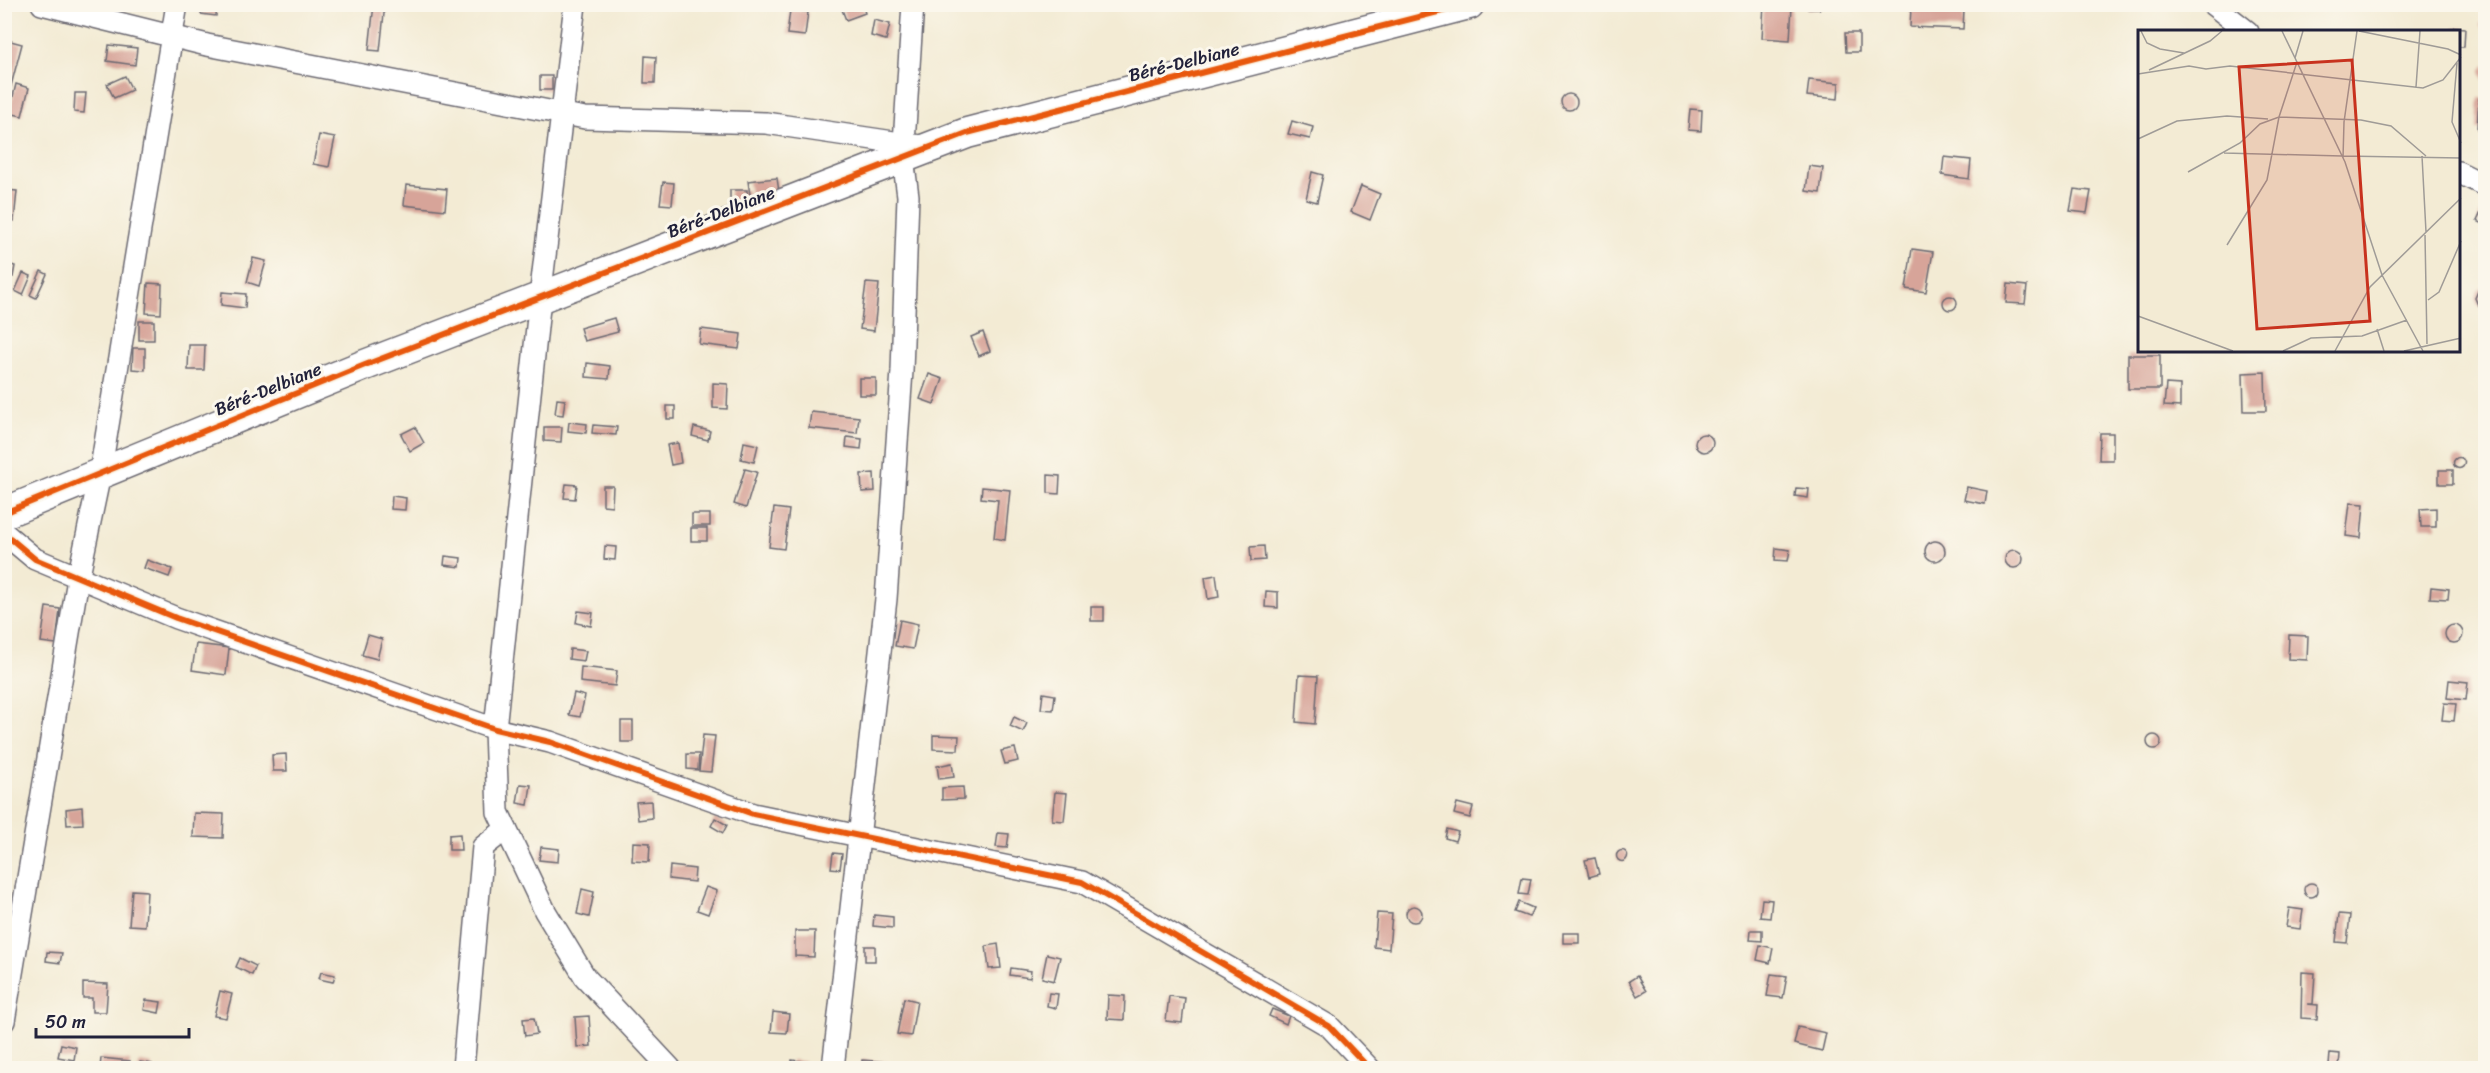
<svg xmlns="http://www.w3.org/2000/svg" width="2490" height="1073" viewBox="0 0 2490 1073" font-family="Sriracha,sans-serif">
<style>
.building{fill:#d7a499}
.lines{fill:none;stroke-linecap:round;stroke-linejoin:round}
.street-casing{stroke:#6b6871;stroke-width:24}
.secondary-casing{stroke:#6b6871;stroke-width:33}
.street{stroke:#fff;stroke-width:21}
.secondary{stroke:#fff;stroke-width:30}
.cycleway-casing{stroke:#fbf7ec;stroke-width:10}
.cycleway{stroke:#e8590c;stroke-width:6}
.labels{text-anchor:middle;dominant-baseline:central;stroke-width:6;stroke-linejoin:round;paint-order:stroke}
.street-label{font-size:18px;fill:#22223b;stroke:#fbf7ec}
.inset-road{fill:none;stroke:#9f9b97;stroke-width:1.5}
.view{fill:#c8321e;fill-opacity:0.15;stroke:#c8321e;stroke-width:3}
.inset-edge{fill:none;stroke:#22223b;stroke-width:3}
</style>
<rect width="100%" height="100%" fill="#fbf7ec"/>
<filter id="ink" filterUnits="userSpaceOnUse"><feTurbulence type="fractalNoise" baseFrequency=".0167" numOctaves="2"/><feDisplacementMap in="SourceGraphic" scale="12" xChannelSelector="R" yChannelSelector="G"/><feConvolveMatrix kernelMatrix="1 2 1 2 8 2 1 2 1" color-interpolation-filters="sRGB"/></filter>
<filter id="wash" filterUnits="userSpaceOnUse"><feTurbulence type="fractalNoise" baseFrequency=".008" numOctaves="4" result="noise"/><feDisplacementMap in="SourceGraphic" scale="24" xChannelSelector="R" yChannelSelector="G"/><feGaussianBlur stdDeviation="1.35" result="paint"/><feColorMatrix in="noise" values="0 0 0 0 0 0 0 0 0 0 0 0 0 0 0 0 0 1.4 0 .05"/><feComposite in="paint" operator="in"/></filter>
<g filter="url(#wash)">
<rect width="100%" height="100%" fill="#f3ebd4"/>
<g id="blocks">
<g class="building">
<polygon points="202,4 217,4 216,16 201,14"/>
<polygon points="374,4 385,4 380,51 369,50"/>
<polygon points="850,4 862,4 865,13 846,20 841,7"/>
<polygon points="1764,4 1792,6 1790,40 1762,38"/>
<rect x="1808" y="4" width="12" height="5"/>
<polygon points="1911,7 1964,9 1963,29 1910,27"/>
<polygon points="790,10 808,12 805,36 787,34"/>
<polygon points="2486,18 2486,33 2480,25"/>
<polygon points="874,20 890,24 886,40 871,36"/>
<polygon points="2454,27 2465,28 2464,47 2458,47 2458,32 2454,32"/>
<polygon points="1845,33 1859,33 1859,52 1846,52"/>
<polygon points="7,40 22,44 8,97 4,96 4,50"/>
<polygon points="109,45 137,48 135,65 107,61"/>
<polygon points="645,56 656,57 655,83 644,83"/>
<polygon points="2486,64 2486,83 2481,72"/>
<polygon points="125,76 132,90 114,98 107,84"/>
<rect x="540" y="76" width="12" height="14"/>
<polygon points="1809,80 1839,83 1838,99 1807,96"/>
<polygon points="16,84 29,88 22,116 9,113"/>
<polygon points="75,93 86,93 84,113 74,112"/>
<circle cx="1569" cy="102" r="8"/>
<polygon points="2479,98 2486,99 2486,129 2477,129"/>
<polygon points="1690,109 1702,110 1701,131 1688,130"/>
<polygon points="1292,121 1313,127 1310,139 1288,134"/>
<polygon points="319,135 335,138 329,167 313,164"/>
<polygon points="1944,157 1971,160 1969,179 1942,175"/>
<polygon points="1809,166 1823,168 1820,193 1806,191"/>
<polygon points="1312,172 1323,175 1317,202 1306,199"/>
<polygon points="777,178 779,192 750,195 748,181"/>
<polygon points="663,182 674,183 672,205 660,204"/>
<polygon points="406,185 447,189 445,210 404,205"/>
<polygon points="1361,186 1380,194 1370,220 1351,212"/>
<polygon points="2074,189 2091,191 2087,213 2070,211"/>
<polygon points="4,190 17,191 14,221 4,220"/>
<rect x="730" y="190" width="17" height="24"/>
<polygon points="2486,202 2486,225 2477,221"/>
<polygon points="1912,249 1933,252 1926,292 1906,289"/>
<polygon points="253,258 266,261 259,286 247,282"/>
<polygon points="4,263 15,266 13,277 4,274"/>
<polygon points="41,271 47,274 36,298 30,295"/>
<polygon points="23,273 31,276 23,295 15,291"/>
<polygon points="148,283 162,284 161,314 146,313"/>
<polygon points="866,283 879,284 874,331 860,329"/>
<polygon points="2008,284 2027,286 2025,304 2006,303"/>
<polygon points="2486,287 2486,309 2478,305 2475,298 2479,289"/>
<polygon points="222,292 246,294 245,308 221,305"/>
<circle cx="1950" cy="303" r="7"/>
<polygon points="614,318 618,332 584,341 580,328"/>
<rect x="139" y="321" width="15" height="19"/>
<polygon points="701,329 741,334 739,349 699,344"/>
<polygon points="983,332 990,351 979,356 971,337"/>
<polygon points="189,345 205,345 204,370 188,370"/>
<polygon points="133,348 145,348 145,370 132,369"/>
<rect x="2128" y="355" width="32" height="34"/>
<polygon points="587,363 610,366 609,379 586,377"/>
<polygon points="2265,372 2266,411 2244,411 2243,373"/>
<polygon points="929,374 943,379 934,404 920,399"/>
<rect x="859" y="378" width="17" height="17"/>
<polygon points="713,383 728,384 727,409 713,408"/>
<polygon points="2166,384 2180,385 2180,407 2164,406"/>
<polygon points="557,399 565,400 563,415 555,414"/>
<rect x="667" y="406" width="8" height="13"/>
<polygon points="811,412 859,417 857,433 809,428"/>
<polygon points="569,422 587,424 586,433 568,431"/>
<polygon points="593,425 617,427 616,435 592,433"/>
<polygon points="415,427 424,443 410,451 401,434"/>
<polygon points="544,427 562,427 561,442 544,441"/>
<polygon points="694,427 710,431 708,440 692,436"/>
<polygon points="2100,433 2113,433 2113,460 2099,460"/>
<circle cx="1704" cy="443" r="9"/>
<polygon points="847,437 862,439 861,449 846,447"/>
<polygon points="744,442 758,445 754,462 741,459"/>
<polygon points="678,443 681,463 671,465 667,445"/>
<circle cx="2459" cy="463" r="5.5"/>
<polygon points="745,469 757,472 746,508 734,504"/>
<rect x="2439" y="470" width="14" height="14"/>
<polygon points="874,473 875,491 862,492 861,474"/>
<polygon points="1048,475 1060,476 1059,494 1048,493"/>
<polygon points="566,484 577,485 575,499 564,498"/>
<polygon points="603,486 613,486 612,506 603,505"/>
<polygon points="982,487 1010,490 1005,540 994,538 998,500 981,498"/>
<polygon points="1967,487 1987,491 1985,504 1964,500"/>
<polygon points="1796,488 1809,489 1808,498 1795,496"/>
<polygon points="392,496 406,498 405,510 391,509"/>
<polygon points="2350,503 2364,504 2361,538 2346,536"/>
<polygon points="774,508 789,510 784,549 769,547"/>
<polygon points="2436,508 2436,527 2421,527 2420,509"/>
<rect x="692" y="514" width="18" height="12"/>
<rect x="691" y="528" width="16" height="13"/>
<circle cx="1935" cy="551" r="10"/>
<polygon points="605,546 616,547 615,560 604,559"/>
<polygon points="1264,546 1265,560 1251,561 1250,547"/>
<polygon points="1776,548 1790,550 1788,561 1775,560"/>
<circle cx="2014" cy="559" r="9"/>
<polygon points="445,556 461,558 460,567 444,565"/>
<polygon points="147,560 172,569 169,577 144,568"/>
<polygon points="1216,575 1219,597 1208,599 1205,577"/>
<polygon points="2431,587 2449,589 2448,599 2430,598"/>
<polygon points="1266,591 1278,592 1278,608 1265,607"/>
<polygon points="46,607 60,609 56,644 41,642"/>
<rect x="1091" y="607" width="13" height="14"/>
<polygon points="578,611 593,613 591,626 576,623"/>
<polygon points="900,620 918,624 913,649 895,646"/>
<circle cx="2454" cy="634" r="9"/>
<polygon points="368,635 382,639 377,659 362,655"/>
<polygon points="2289,635 2308,636 2307,660 2288,659"/>
<polygon points="196,644 229,648 226,675 192,670"/>
<polygon points="570,649 586,651 584,661 569,659"/>
<polygon points="581,667 617,671 615,686 580,682"/>
<polygon points="1299,675 1318,676 1315,724 1296,722"/>
<polygon points="2449,680 2468,682 2466,700 2447,698"/>
<polygon points="574,693 585,696 580,717 569,715"/>
<polygon points="1043,693 1055,695 1053,710 1041,709"/>
<polygon points="2444,703 2456,704 2454,721 2442,720"/>
<polygon points="1014,717 1027,723 1023,732 1010,726"/>
<rect x="621" y="721" width="12" height="21"/>
<circle cx="2154" cy="742" r="7"/>
<polygon points="703,735 715,736 711,772 699,771"/>
<polygon points="933,735 959,736 958,750 933,749"/>
<polygon points="1015,748 1018,761 1005,764 1001,751"/>
<polygon points="286,754 287,771 273,771 272,755"/>
<polygon points="687,754 699,754 698,770 687,769"/>
<polygon points="952,763 954,777 939,779 937,766"/>
<polygon points="520,784 531,785 528,805 517,803"/>
<polygon points="963,787 964,799 942,800 942,788"/>
<polygon points="1055,792 1067,793 1064,821 1052,820"/>
<polygon points="651,801 652,818 638,820 636,802"/>
<polygon points="1457,803 1473,807 1470,818 1454,814"/>
<polygon points="82,807 83,824 67,825 66,809"/>
<polygon points="194,813 224,814 223,838 193,837"/>
<polygon points="715,818 727,825 723,833 711,826"/>
<polygon points="1447,829 1458,832 1455,841 1445,838"/>
<polygon points="998,833 1009,834 1007,848 996,847"/>
<polygon points="460,834 461,850 449,850 449,835"/>
<polygon points="633,842 650,843 649,862 632,861"/>
<polygon points="541,847 559,849 558,862 539,860"/>
<circle cx="1622" cy="856" r="5.5"/>
<polygon points="833,853 842,854 840,869 831,868"/>
<polygon points="1595,858 1599,874 1589,877 1585,860"/>
<polygon points="670,866 695,869 694,882 669,879"/>
<polygon points="1522,878 1531,879 1528,895 1519,894"/>
<circle cx="2311" cy="890" r="7"/>
<polygon points="706,887 717,891 708,914 697,910"/>
<polygon points="582,889 594,892 589,917 577,914"/>
<polygon points="132,890 147,891 145,926 129,925"/>
<polygon points="1762,899 1772,900 1770,918 1760,917"/>
<polygon points="1519,902 1533,908 1529,917 1515,912"/>
<circle cx="1414" cy="914" r="8"/>
<polygon points="2289,908 2303,910 2300,929 2286,927"/>
<polygon points="1377,913 1392,914 1389,949 1374,947"/>
<polygon points="2339,914 2350,915 2347,943 2336,942"/>
<polygon points="874,915 893,917 893,928 873,926"/>
<polygon points="1751,930 1762,930 1762,941 1750,940"/>
<polygon points="795,931 815,931 814,957 795,956"/>
<rect x="1563" y="933" width="16" height="10"/>
<polygon points="998,944 1001,968 989,969 986,946"/>
<polygon points="1760,945 1773,948 1770,963 1757,960"/>
<rect x="865" y="946" width="10" height="15"/>
<polygon points="47,952 62,953 60,963 46,961"/>
<polygon points="1047,954 1060,957 1054,981 1042,978"/>
<polygon points="240,958 256,966 252,975 236,967"/>
<polygon points="1011,968 1031,971 1030,978 1010,975"/>
<polygon points="321,972 335,975 333,982 319,979"/>
<polygon points="2302,972 2315,973 2313,1004 2307,1004 2318,1005 2317,1019 2301,1018"/>
<polygon points="1771,974 1787,976 1783,998 1767,996"/>
<polygon points="1637,976 1646,991 1637,996 1629,981"/>
<polygon points="83,983 108,984 106,1012 92,1012 92,998 83,998"/>
<polygon points="220,991 232,994 226,1018 214,1016"/>
<polygon points="1049,993 1058,994 1056,1008 1047,1006"/>
<polygon points="1108,995 1125,996 1124,1020 1107,1019"/>
<polygon points="1169,996 1185,998 1182,1023 1166,1021"/>
<polygon points="904,998 917,1001 911,1036 897,1034"/>
<polygon points="146,1000 161,1002 159,1013 144,1010"/>
<polygon points="1272,1009 1289,1016 1286,1024 1269,1016"/>
<polygon points="773,1012 789,1014 787,1033 771,1032"/>
<polygon points="589,1016 591,1046 577,1047 575,1017"/>
<polygon points="534,1018 537,1034 525,1036 523,1019"/>
<polygon points="1798,1027 1826,1033 1822,1051 1794,1044"/>
<polygon points="61,1044 76,1047 74,1060 58,1057"/>
<polygon points="2330,1053 2340,1054 2339,1067 2329,1066"/>
<polygon points="101,1058 130,1061 129,1068 100,1068"/>
<polygon points="792,1060 805,1062 804,1068 792,1068"/>
<polygon points="862,1060 887,1062 887,1068 862,1068"/>
<polygon points="140,1062 152,1064 152,1068 138,1068"/>
</g>
</g>
</g>
<g filter="url(#ink)">
<use href="#blocks" fill-opacity="0" stroke="#6b6871" stroke-width="1.5"/>
<g class="lines">
<defs>
<g id="street">
<polyline points="42,4 207,45 585,118 766,123 927,147"/>
<polyline points="575,4 540,298 495,729 498,812 545,911 585,977 670,1068"/>
<polyline points="2212,4 2248,32"/>
<polyline points="904,143 913,4"/>
<polyline points="2458,172 2486,186"/>
<polyline points="4,533 35,559 176,618 495,729 550,742 753,814 1082,882 1329,1026 1369,1068"/>
<polyline points="4,1021 78,579 100,474 177,4"/>
<polyline points="463,1068 483,847 506,829"/>
<polyline points="833,1068 886,599 902,371 908,196 903,158"/>
</g>
<polyline id="secondary" points="4,513 365,365 967,133 1469,4"/>
</defs>
<use href="#street" class="street-casing"/>
<use href="#secondary" class="secondary-casing"/>
<use href="#street" class="street"/>
<use href="#secondary" class="secondary"/>
<defs>
<g id="cycleway">
<polyline points="4,513 365,365 967,133 1469,4"/>
<polyline points="4,533 35,559 176,618 495,729 550,742 753,814 1082,882 1329,1026 1369,1068"/>
</g>
</defs>
<use href="#cycleway" class="cycleway-casing"/>
<use href="#cycleway" class="cycleway"/>
</g>
</g>
<g class="labels">
<g class="street-label">
<text transform="translate(1184 62) rotate(-14)">Béré-Delbiane</text>
<text transform="translate(721 212) rotate(-21)">Béré-Delbiane</text>
<text transform="translate(268 389) rotate(-22)">Béré-Delbiane</text>
</g>
</g>
<g transform="translate(2138 30)">
<rect width="322" height="322" fill="#f3ebd4"/>
<path class="inset-road" d="M3,1L9,13L22,19L46,23M144,1L207,132L244,245L285,321M221,1L310,19L323,25M157,28L165,1M319,33L314,92L323,113M11,40L72,11L84,1M0,44L51,36L68,39L92,36L285,58L305,50L323,27M278,57L282,1M0,109L39,91L89,86L130,89M86,123L204,126M205,126L323,128M284,126L288,202M205,128L206,92L219,1M50,142L102,113L122,94L141,87L223,90L253,96L288,126M287,205L289,314M89,215L129,150L141,87L159,32M290,270L301,262L323,211M0,286L95,321M239,299L246,321M145,321L173,308L224,306L269,290M197,321L232,257L323,168M266,321L323,308"/>
<path class="view" d="M214,30L232,291L119,299L101,37Z"/>
<rect width="322" height="322" class="inset-edge"/>
</g>
<rect width="2490" height="1073" fill="none" stroke="#fbf7ec" stroke-width="24"/>
<path d="M36 1028v9h153v-9" fill="none" stroke="#22223b" stroke-width="3"/>
<text x="45" y="1028" font-size="18" fill="#22223b" stroke="#fbf7ec" stroke-width="4.5" paint-order="stroke">50 m</text>
</svg>
